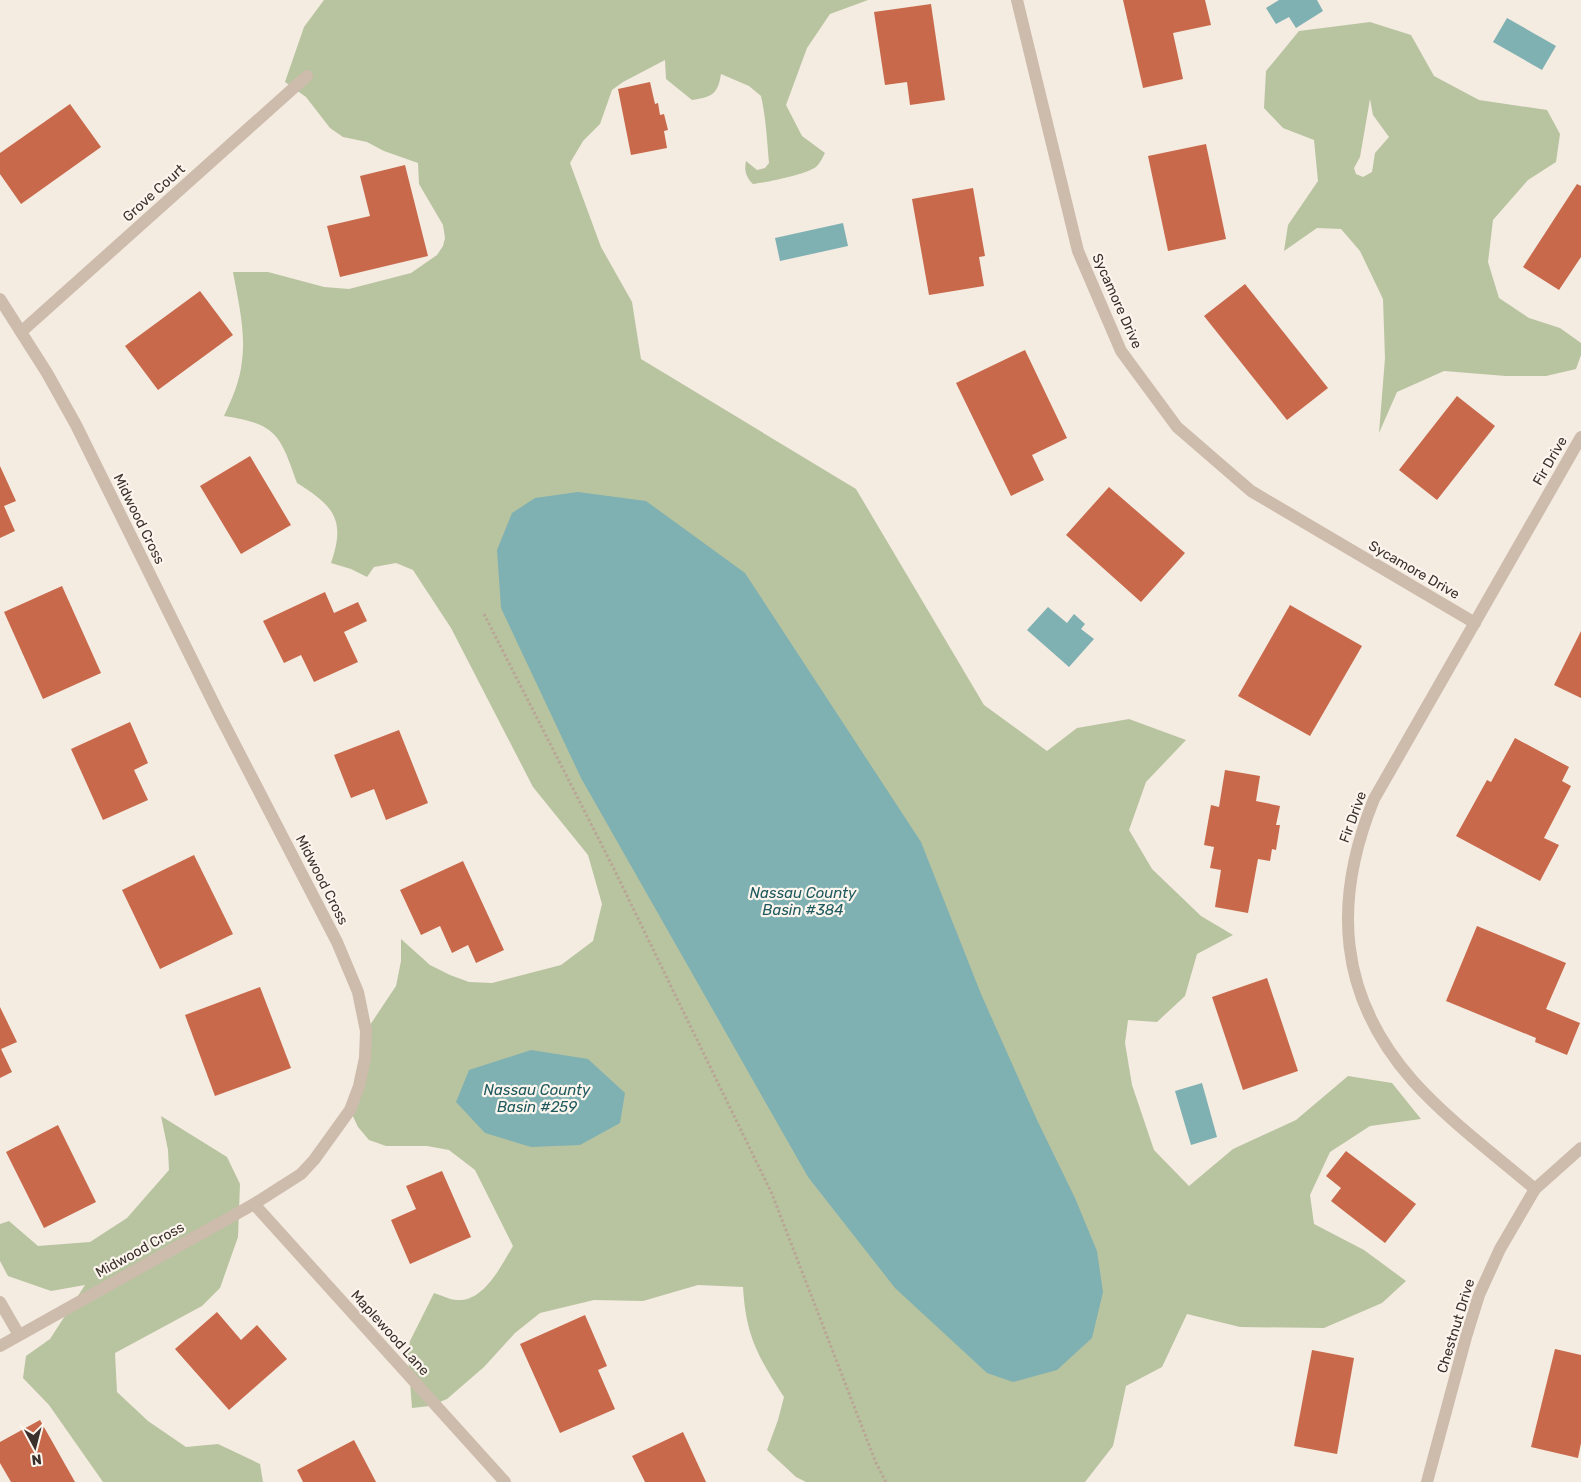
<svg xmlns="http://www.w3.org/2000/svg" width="1581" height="1482" viewBox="0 0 1581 1482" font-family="Rubik,sans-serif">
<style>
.green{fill:#b8c4a0;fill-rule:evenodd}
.water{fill:#7fb0b2}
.building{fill:#c8694b}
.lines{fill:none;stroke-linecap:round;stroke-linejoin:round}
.path{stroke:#b9a596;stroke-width:3;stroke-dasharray:2.5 2.5;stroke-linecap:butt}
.minor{stroke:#cdbbac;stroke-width:12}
.labels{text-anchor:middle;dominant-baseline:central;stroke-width:4.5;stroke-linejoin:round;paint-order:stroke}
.street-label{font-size:14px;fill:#3b302b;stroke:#fbf5ee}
.water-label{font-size:15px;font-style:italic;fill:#1f5a5e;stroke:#fbf5ee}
</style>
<rect width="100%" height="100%" fill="#f4ebe1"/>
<g class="green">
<path d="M324,0H868L830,14L807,48L786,105L802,136L825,153C823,157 820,163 817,166C809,174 764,183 753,184C746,177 744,171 746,161L757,170L765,168L769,163C767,140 766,118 761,96L749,86L721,74C718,94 712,97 692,100L666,79L665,60L623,82L612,90L600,124L583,141L570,163L601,247L632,302L641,359L856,489L984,705L1047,751L1077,728L1129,719L1186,740L1146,782L1129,830L1152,869L1201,916L1233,935L1197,954L1185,996L1157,1022L1128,1020L1125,1043L1132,1085L1154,1150L1189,1186L1233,1149L1296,1120L1348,1076L1392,1083L1421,1119L1370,1126L1330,1152L1310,1195L1314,1224L1364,1250L1406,1281L1382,1303L1324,1328L1240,1327L1187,1314L1162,1367L1126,1386L1113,1446L1085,1482H806L796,1477L767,1450L778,1420L784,1397C758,1356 746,1337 743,1287L698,1285L643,1301L594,1300L540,1313L515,1333L484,1367L447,1399L430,1406L412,1408L408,1355L410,1341L434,1293C441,1295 450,1300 457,1300C484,1302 501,1266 513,1246L475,1170L449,1150L427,1146H386L369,1140L358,1127L350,1110L366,1031L396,986L401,961V939L430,965L450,975L469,982L492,983L561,965L593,941L602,904L588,855L533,787L451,628L413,570L396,563L374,567L367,577L351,569L331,563C346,520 334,506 297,483C280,435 277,424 224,416C232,399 240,381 242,361C246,332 238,300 233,272H268L324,287L349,289L411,273L437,255L443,246L445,238L443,225L419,184L418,163L384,151L367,142L343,137L330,128L306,97L285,82L304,27Z"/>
<path d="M1370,22L1411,35L1434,76L1479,100L1547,110L1560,134L1556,162L1528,180L1493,220L1488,262L1499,298L1529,318L1560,328L1581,343V355L1576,369L1546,376H1506L1444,371L1397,392L1379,433L1385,358L1383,299L1360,251L1341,229L1317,228L1284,251L1288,225L1318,181L1314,140L1283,128L1264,108L1266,71L1299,31ZM1370,99L1373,115L1389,137L1375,153L1372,172L1363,177L1356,174L1354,168L1360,157Z"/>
<polygon points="161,1116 227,1157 240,1184 238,1237 220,1288 202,1306 115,1353 117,1392 148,1421 186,1447 218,1444 260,1464 263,1482 103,1482 49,1405 23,1378 26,1356 50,1339 85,1285 51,1291 8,1276 0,1261 0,1224 9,1221 38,1246 90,1242 127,1218 169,1170 168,1150"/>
</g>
<g class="water">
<polygon points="1279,0 1317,0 1323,11 1296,28 1289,17 1276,24 1266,8"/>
<polygon points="1507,18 1556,46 1542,70 1493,42"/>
<polygon points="843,223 848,246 780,261 775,238"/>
<polygon points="578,492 646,501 745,573 921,842 981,994 1037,1120 1075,1198 1097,1251 1103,1292 1092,1338 1057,1370 1013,1382 987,1373 895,1288 808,1177 581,778 501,608 497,550 512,513 535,498"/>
<polygon points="1048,607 1067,623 1074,614 1085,624 1081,629 1094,639 1069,667 1027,630"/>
<polygon points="531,1050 588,1059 625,1093 620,1123 580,1145 531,1147 485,1133 456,1102 469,1070"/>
<polygon points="1202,1083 1217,1137 1191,1145 1175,1091"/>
</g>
<g class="building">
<polygon points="1123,0 1205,0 1211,25 1173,33 1183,79 1143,88"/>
<polygon points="931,4 945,100 910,105 907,82 885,85 874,12"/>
<polygon points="650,82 655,104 658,103 660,115 664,114 668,130 664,131 667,148 631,155 618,89"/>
<polygon points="70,104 101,147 21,204 0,174 0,153"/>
<polygon points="1206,144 1226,239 1168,251 1148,156"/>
<polygon points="405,165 428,256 340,277 327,226 370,216 360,176"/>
<polygon points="1577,184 1581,186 1581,257 1559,290 1523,267"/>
<polygon points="973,188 985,256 979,257 984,286 929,295 912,199"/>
<polygon points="1245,284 1328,388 1287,420 1204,316"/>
<polygon points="200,291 233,335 158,390 125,346"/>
<polygon points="1025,350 1067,438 1032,455 1044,480 1011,496 956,383"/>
<polygon points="1457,396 1495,426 1437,500 1399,470"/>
<polygon points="250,456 291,525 241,554 200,486"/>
<polygon points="0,466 16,501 4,506 15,531 0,538"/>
<polygon points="1109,487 1185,553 1141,602 1066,535"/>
<polygon points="62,586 101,673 43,699 4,612"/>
<polygon points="325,592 334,613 358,602 367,621 344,632 358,662 314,682 301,655 284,663 263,621"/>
<polygon points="1290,605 1362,646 1310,736 1238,696"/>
<polygon points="1581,631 1581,698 1554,685"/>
<polygon points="130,722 148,763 134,770 148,800 103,820 71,749"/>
<polygon points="399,730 428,803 386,820 374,789 351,798 334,755"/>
<polygon points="1515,738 1569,767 1562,781 1571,786 1544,838 1559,845 1540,881 1456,836 1487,780 1491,782"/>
<polygon points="1225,770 1260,776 1256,801 1280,806 1276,825 1280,825 1276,850 1272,849 1270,861 1258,859 1248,913 1215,907 1221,870 1210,868 1214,847 1204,845 1211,805 1219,807"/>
<polygon points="194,855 233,934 160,969 122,890"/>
<polygon points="463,861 504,950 476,963 468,945 452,953 440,926 421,935 400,890"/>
<polygon points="1477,926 1566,963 1546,1009 1580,1023 1567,1055 1535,1042 1536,1038 1446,1001"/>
<polygon points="1267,978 1298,1071 1243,1090 1212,997"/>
<polygon points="260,987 291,1068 215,1096 185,1015"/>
<polygon points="0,1007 17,1042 1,1049 12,1072 0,1078"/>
<polygon points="58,1125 96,1202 44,1228 6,1152"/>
<polygon points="1346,1151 1416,1204 1385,1243 1331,1201 1341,1188 1326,1176"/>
<polygon points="442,1171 471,1237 410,1264 391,1220 416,1209 406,1186"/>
<polygon points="217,1312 241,1340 257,1325 287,1359 229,1410 175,1349"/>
<polygon points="585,1315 607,1366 598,1370 615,1409 560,1433 520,1344"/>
<polygon points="1555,1349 1581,1355 1581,1443 1578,1458 1531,1447"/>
<polygon points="1312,1350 1354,1358 1337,1454 1294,1446"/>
<polygon points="40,1420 75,1482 11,1482 0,1463 0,1442"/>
<polygon points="683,1432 706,1482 645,1482 632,1456"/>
<polygon points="354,1440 376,1482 303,1482 297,1470"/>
</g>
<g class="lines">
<polyline class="path" points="484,614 614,869 772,1194 876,1463 886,1482"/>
<g class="minor">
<polyline points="1017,0 1078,251 1121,351 1177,427 1251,491 1475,623"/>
<polyline points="0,299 47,373 76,425 219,714 337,942 358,992 366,1031 365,1058 359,1086 350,1110 314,1160 301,1174 254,1204 0,1346"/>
<polyline points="21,332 307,76"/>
<path d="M1535,1189C1494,1154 1449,1121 1413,1081C1338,996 1332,902 1374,799L1581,437"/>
<polyline points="254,1204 505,1482"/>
<polyline points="0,1302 19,1335"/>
<polyline points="1427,1482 1466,1337 1479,1295 1500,1249 1535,1189 1581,1148"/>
</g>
</g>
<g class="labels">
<g class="street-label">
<text transform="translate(154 193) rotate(-42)">Grove Court</text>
<text transform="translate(1117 301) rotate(66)">Sycamore Drive</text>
<text transform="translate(1550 461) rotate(-60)">Fir Drive</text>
<text transform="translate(139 519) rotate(64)">Midwood Cross</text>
<text transform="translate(1414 570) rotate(30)">Sycamore Drive</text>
<text transform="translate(1353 817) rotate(-70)">Fir Drive</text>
<text transform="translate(322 880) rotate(63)">Midwood Cross</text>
<text transform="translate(140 1250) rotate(-29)">Midwood Cross</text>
<text transform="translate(1456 1326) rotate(-73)">Chestnut Drive</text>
<text transform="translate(390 1333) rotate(48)">Maplewood Lane</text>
</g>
<g class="water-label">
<text x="803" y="893">Nassau County<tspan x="803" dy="17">Basin #384</tspan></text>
<text x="537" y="1090">Nassau County<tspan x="537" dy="17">Basin #259</tspan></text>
</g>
</g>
<g transform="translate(35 1447) rotate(173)" stroke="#fbf5ee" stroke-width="4" paint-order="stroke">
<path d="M0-4L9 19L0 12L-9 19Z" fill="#3b302b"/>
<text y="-8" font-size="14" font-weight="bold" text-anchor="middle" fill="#3b302b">N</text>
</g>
</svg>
